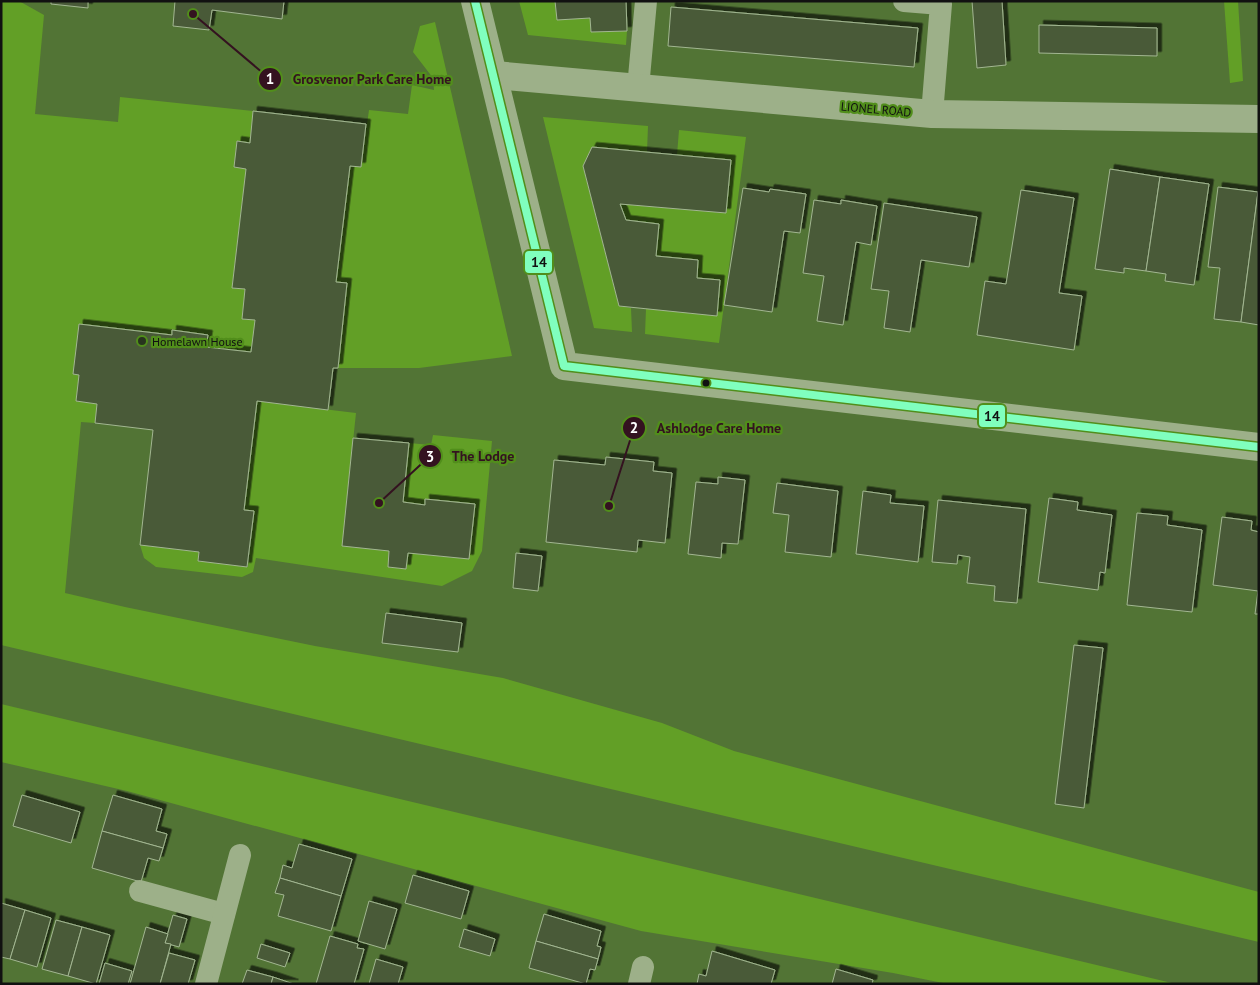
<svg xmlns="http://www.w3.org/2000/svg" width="1260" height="985" viewBox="0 0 1260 985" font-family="'PT Sans',sans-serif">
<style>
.green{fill:#629f26}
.building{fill:#495a39;stroke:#a2b691;filter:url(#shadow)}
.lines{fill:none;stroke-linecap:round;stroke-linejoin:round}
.lane{stroke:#9db089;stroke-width:22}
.street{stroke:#9db089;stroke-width:28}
.bus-1-casing{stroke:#518e1b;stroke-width:11}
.bus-1{stroke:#80ffbe;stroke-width:8}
.poi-dot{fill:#28341e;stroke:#518e1b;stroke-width:2}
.bus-dot{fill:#111;stroke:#518e1b;stroke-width:2}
.labels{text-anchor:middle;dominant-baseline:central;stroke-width:4.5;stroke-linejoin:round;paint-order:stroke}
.street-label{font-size:12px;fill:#111;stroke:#518e1b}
.poi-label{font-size:12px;fill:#111;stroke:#518e1b;text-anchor:start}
.leader{fill:none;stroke:#341220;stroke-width:2}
.callout-dot{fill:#341220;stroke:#518e1b;stroke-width:2}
.mark-label{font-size:15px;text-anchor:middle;font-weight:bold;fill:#fff}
.callout-label{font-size:14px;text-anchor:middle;font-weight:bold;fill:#341220;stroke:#518e1b;stroke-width:4.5;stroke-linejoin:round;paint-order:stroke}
.line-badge{stroke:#518e1b;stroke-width:2}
.pale-badge-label{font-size:14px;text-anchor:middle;font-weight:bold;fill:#111}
</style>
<defs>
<filter id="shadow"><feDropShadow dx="4.5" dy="-4.5" stdDeviation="0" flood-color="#0009"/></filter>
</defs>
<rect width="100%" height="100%" fill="#527435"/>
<g class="green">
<polygon points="1,1 19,1 44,15 35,114 118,122 120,97 253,111 250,143 237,141 234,167 246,169 232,288 245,289 242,319 255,320 251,352 206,347 207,335 173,330 172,335 79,375 76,401 97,404 95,423 81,422 65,593 125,607 315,646 503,678 662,723 734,751 1259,892 1259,942 1,645"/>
<polygon points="519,1 555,1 557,20 590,18 591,32 627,31 626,45 528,35"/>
<polygon points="1224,1 1238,1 1243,81 1230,83"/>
<polygon points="435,22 512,356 419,368 338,368 347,283 336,282 350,166 361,167 369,110 408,114 412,85 434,90 433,78 413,52 420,26"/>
<polygon points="543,117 648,126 647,152 592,147 583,166 619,306 631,308 632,332 594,328"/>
<polygon points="679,130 746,137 719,343 645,334 646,309 719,280 697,278 698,260 656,256 659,224 626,220 620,204 726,213 730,160 677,155"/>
<polygon points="257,401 356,413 342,546 389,551 388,567 406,569 408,553 469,559 425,500 425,505 403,502 409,443 431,445 433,435 492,441 482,551 472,571 442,586 256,558 253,572 242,577 156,567 144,558 140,545 199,552 198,561 248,567 254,511 244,510"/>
<polygon points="1,704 1176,984 948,984 893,973 641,931 127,791 1,762"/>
</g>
<g class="building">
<polygon points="51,1 88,1 88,8 51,4"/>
<polygon points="175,1 284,1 282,19 212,10 209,30 173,26"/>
<polygon points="555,1 626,1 627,31 591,32 590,18 557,20"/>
<polygon points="972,1 1002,1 1006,65 977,68"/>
<polygon points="671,7 918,28 914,67 668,46"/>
<polygon points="1039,25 1157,28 1157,56 1039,53"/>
<polygon points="253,111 366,124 361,167 350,166 336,282 347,283 338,368 333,368 328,410 257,401 244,510 254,511 247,567 198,561 199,552 140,545 153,430 95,423 97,404 76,401 79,375 73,374 79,324 172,335 172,330 208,335 206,347 251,352 255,320 242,319 245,289 232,288 246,169 234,167 237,141 250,143"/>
<polygon points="592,147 731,160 726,213 620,204 626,220 659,224 656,256 698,260 697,278 720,280 717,316 619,306 583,166"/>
<polygon points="1110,169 1160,177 1146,271 1124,268 1124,273 1095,269"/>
<polygon points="1160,177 1209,184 1194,285 1165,281 1166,274 1146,271"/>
<polygon points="1218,187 1258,192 1241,322 1214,319 1220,268 1208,267"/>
<polygon points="743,188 769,192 770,189 806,194 800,233 784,231 772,312 724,305"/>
<polygon points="1021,190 1074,198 1059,293 1082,296 1074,350 977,335 985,281 1006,284"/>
<polygon points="1258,192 1259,192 1259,325 1241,322"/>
<polygon points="814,200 841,204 841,200 877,206 871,245 856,242 843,325 817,321 824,276 803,273"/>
<polygon points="884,203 977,217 969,267 921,260 910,332 884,328 889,291 871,289"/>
<polygon points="353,438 409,443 403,502 425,505 425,499 475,504 469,559 408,553 406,569 388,567 389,551 342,546"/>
<polygon points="606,457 654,462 653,471 672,473 665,543 638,540 637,552 546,542 554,460 605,465"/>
<polygon points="718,477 745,480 738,544 722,543 721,558 688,554 696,482 718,484"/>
<polygon points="777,483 838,491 831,557 785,552 789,515 773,513"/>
<polygon points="863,491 891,495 890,503 924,506 918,562 856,554"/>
<polygon points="1049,498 1078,502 1077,510 1112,515 1105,573 1100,572 1098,590 1038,582"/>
<polygon points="938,500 1026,509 1017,603 994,601 995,586 967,583 970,557 958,555 957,564 932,562"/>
<polygon points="1137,513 1168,516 1167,525 1202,530 1192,612 1127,605"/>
<polygon points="1222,517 1252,521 1251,530 1259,532 1259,614 1255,614 1258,591 1213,585"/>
<polygon points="516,553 542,556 538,591 513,588"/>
<polygon points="386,613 462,623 458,652 382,643"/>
<polygon points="1074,645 1103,648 1084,808 1055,804"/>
<polygon points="22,795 80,812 71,843 13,826"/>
<polygon points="113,795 162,809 156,831 167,834 163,848 102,831"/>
<polygon points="102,831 163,848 159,861 148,858 141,882 92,868"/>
<polygon points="299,844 352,859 341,896 280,878 283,865 292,868"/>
<polygon points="413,875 469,891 461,919 405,903"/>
<polygon points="280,878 341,896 331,931 278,916 284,895 275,893"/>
<polygon points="369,901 397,909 385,949 358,941"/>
<polygon points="1,903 25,910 10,959 1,957"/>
<polygon points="25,910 51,918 37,967 10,959"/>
<polygon points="544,914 601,931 597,946 601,947 598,959 536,941"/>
<polygon points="173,915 187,919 179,947 165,943"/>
<polygon points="56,920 82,927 68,976 42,969"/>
<polygon points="82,927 110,935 96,984 68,976"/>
<polygon points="146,927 168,934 165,943 171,944 160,984 130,984"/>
<polygon points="464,929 495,939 490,956 459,947"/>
<polygon points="330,936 358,944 357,948 364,949 354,984 316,984"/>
<polygon points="536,941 598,959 595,970 590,969 586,984 529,968"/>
<polygon points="261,944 290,953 285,967 257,958"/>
<polygon points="712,951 775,970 771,984 697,984 699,974 706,976"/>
<polygon points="169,953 195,960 188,984 160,984"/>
<polygon points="376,959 403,967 398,984 369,984"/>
<polygon points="105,963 132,971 128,984 99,984"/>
<polygon points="836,969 873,980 872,984 832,984"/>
<polygon points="247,970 273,977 271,984 242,984"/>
<polygon points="273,977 294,984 271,984"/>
</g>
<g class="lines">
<g class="lane">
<polyline points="904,1 941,4 932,114"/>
<polyline points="638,88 646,1"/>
<polyline points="140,891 224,914"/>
<polyline points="206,984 240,855"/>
<polyline points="639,984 643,967"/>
</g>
<g class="street">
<polyline points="475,1 564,366 1259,447"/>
<polyline points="494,75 932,114 1259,119"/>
</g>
<defs>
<polyline id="bus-1" points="475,1 564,366 1259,447"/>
</defs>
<use href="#bus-1" class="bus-1-casing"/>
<use href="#bus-1" class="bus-1"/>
</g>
<circle class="poi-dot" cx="142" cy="341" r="5"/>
<circle class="bus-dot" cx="706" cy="383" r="4.5"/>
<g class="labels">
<g class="street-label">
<text transform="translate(876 109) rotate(5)">LIONEL ROAD</text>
</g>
<g class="poi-label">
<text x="152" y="341">Homelawn House</text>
</g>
</g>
<path class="leader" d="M193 14L270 79M609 506L634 428M379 503L430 456"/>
<g class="callout-dot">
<circle cx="193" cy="14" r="5"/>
<circle cx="609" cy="506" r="5"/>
<circle cx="379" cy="503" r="5"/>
<circle cx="270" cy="79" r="12"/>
<circle cx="634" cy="428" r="12"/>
<circle cx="430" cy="456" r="12"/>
</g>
<g class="mark-label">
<text x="270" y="84">1</text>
<text x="634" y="433">2</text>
<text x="430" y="462">3</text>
</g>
<g class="callout-label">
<text x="372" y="84">Grosvenor Park Care Home</text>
<text x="719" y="433">Ashlodge Care Home</text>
<text x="483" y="461">The Lodge</text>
</g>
<g class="line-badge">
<rect x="524" y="250" width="29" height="24" rx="5" fill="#80ffbe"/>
<rect x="978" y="404" width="28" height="24" rx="5" fill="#80ffbe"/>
</g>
<g class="pale-badge-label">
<text x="539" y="267">14</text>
<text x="992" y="421">14</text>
</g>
<rect width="1260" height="985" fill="none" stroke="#111111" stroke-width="5"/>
</svg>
